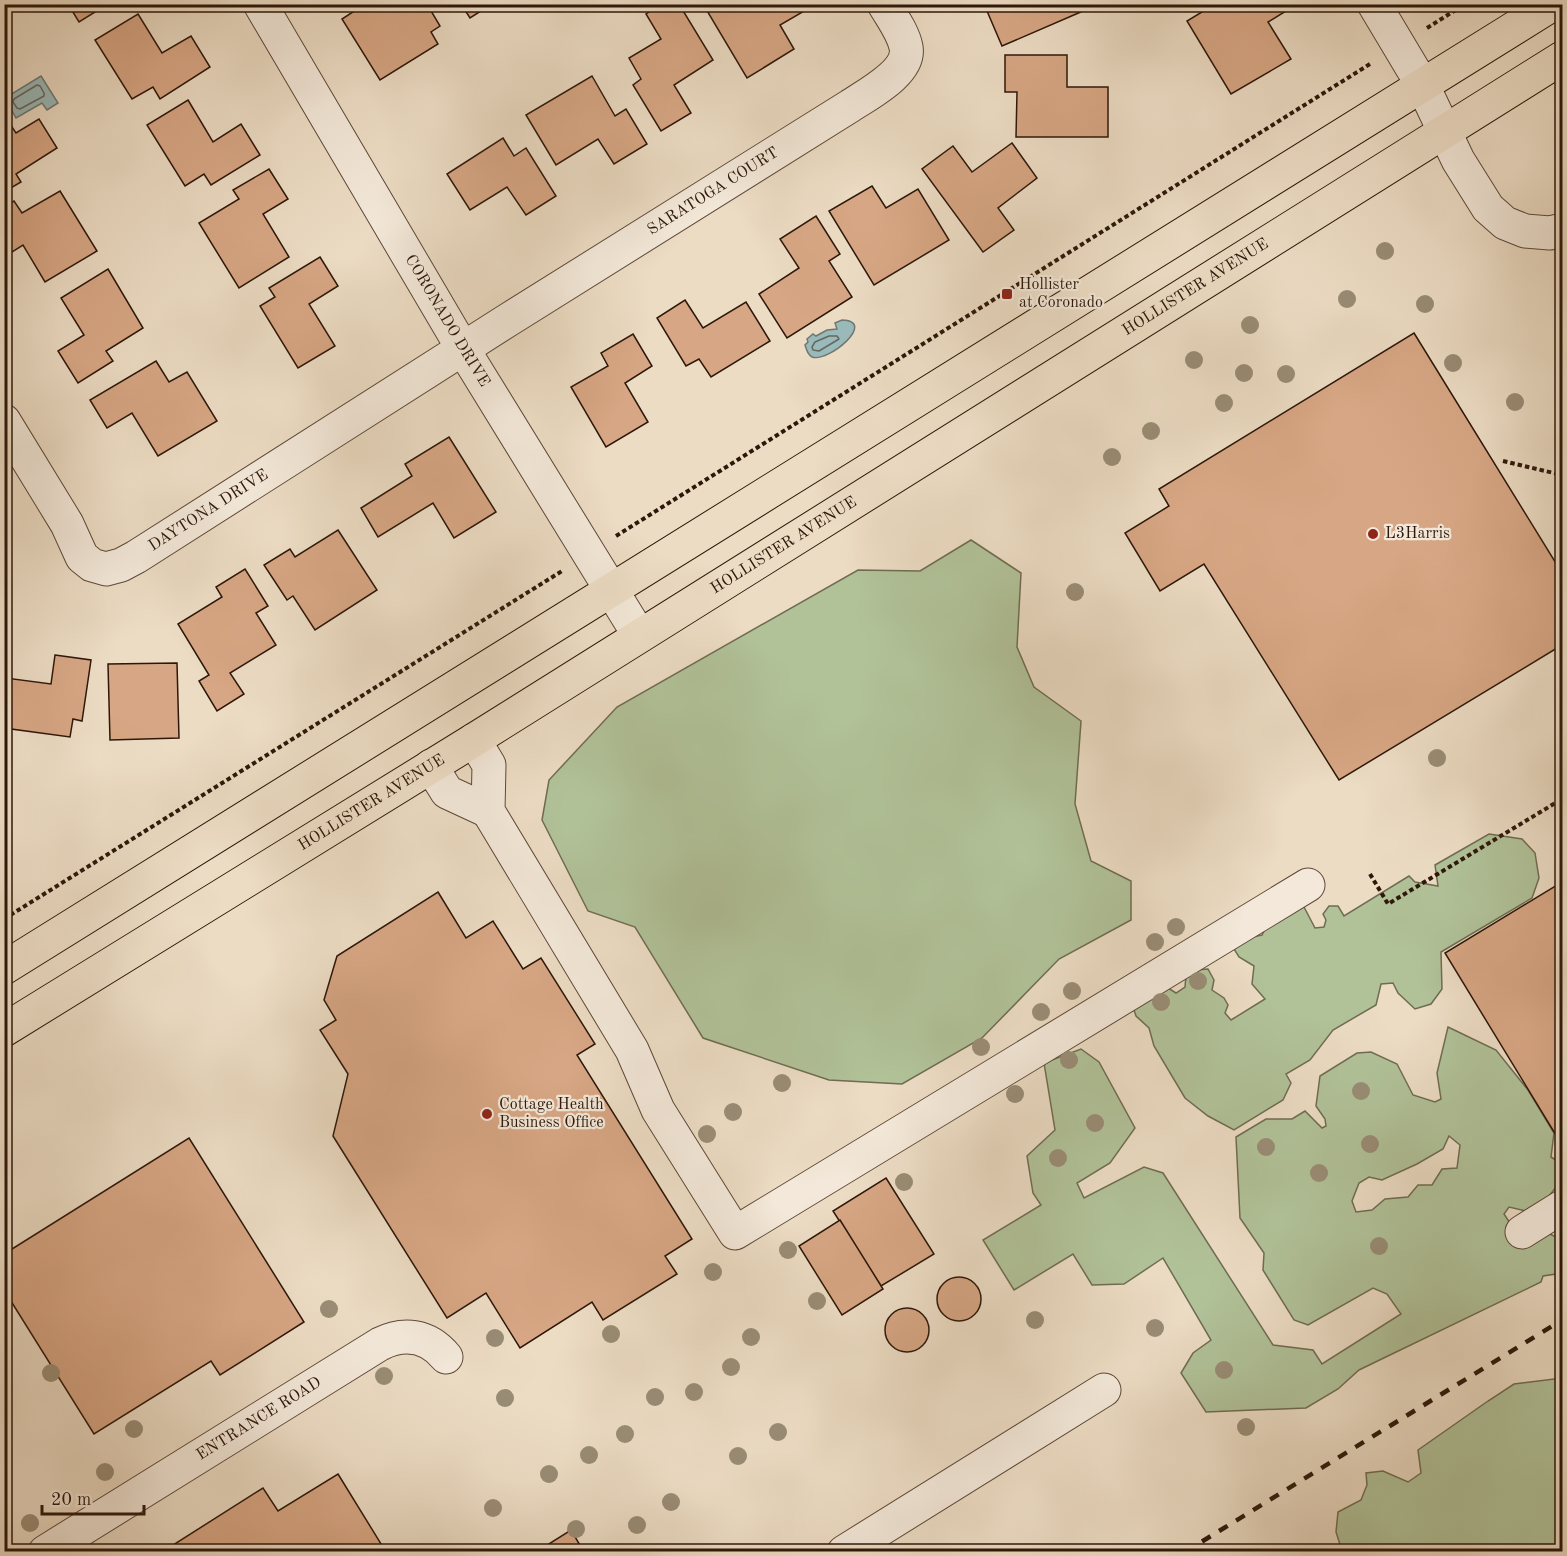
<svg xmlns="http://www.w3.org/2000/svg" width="1567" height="1556" viewBox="0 0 1567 1556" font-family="'Old Standard TT',serif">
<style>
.green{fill:#b1c299;stroke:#6f6c52;stroke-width:1.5;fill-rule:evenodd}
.water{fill:#9ababb;stroke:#6e7974;stroke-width:1.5}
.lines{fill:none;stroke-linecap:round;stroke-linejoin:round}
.shore{stroke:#646862;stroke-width:1.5}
.building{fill:#d7a684;stroke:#2d170a;stroke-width:1.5}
.minor-casing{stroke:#5d4838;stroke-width:35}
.major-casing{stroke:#2d170a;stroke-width:35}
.path{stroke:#2d170a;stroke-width:4;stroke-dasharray:4.5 3;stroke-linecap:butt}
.minor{stroke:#f3e8d9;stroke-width:33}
.major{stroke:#ecdcc4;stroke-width:33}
.rail{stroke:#2d170a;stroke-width:4.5;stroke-dasharray:10 10;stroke-linecap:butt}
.tree{fill:#998c75}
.poi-dot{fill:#8f2418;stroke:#f3e8d9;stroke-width:2}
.labels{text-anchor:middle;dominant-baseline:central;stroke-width:4.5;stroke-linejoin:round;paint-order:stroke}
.street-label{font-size:16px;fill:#2d170a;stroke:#f3e8d9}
.poi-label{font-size:16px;fill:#2d170a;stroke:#f3e8d9;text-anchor:start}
</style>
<rect width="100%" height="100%" fill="#ecdcc4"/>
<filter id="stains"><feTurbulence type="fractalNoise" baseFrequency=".00333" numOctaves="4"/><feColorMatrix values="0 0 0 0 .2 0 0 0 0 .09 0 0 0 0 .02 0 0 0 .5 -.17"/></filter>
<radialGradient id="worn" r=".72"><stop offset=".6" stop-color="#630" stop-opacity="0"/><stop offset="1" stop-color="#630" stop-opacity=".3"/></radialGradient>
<g class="green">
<polygon points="971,540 1021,573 1017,647 1034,687 1081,721 1075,804 1091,861 1131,881 1131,920 1059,959 982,1038 902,1084 829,1080 703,1038 635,927 588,911 542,820 549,780 617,707 858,570 920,571"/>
<path d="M1489,834L1522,839L1535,853L1539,878L1532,898L1441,952L1442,989L1431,1004L1415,1009L1398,993L1393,983L1381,984L1376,1005L1333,1030L1310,1060L1286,1074L1291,1083L1283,1100L1234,1130L1208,1116L1185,1098L1154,1046L1149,1028L1136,1016L1132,1004L1165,986L1176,993L1185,987C1186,967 1190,971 1208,969L1214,980L1212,990L1224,998L1228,1005L1225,1013L1231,1020L1265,999L1252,984L1254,966L1239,957L1234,949L1247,938L1262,935L1269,921L1290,907H1304L1315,928L1324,927L1326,920L1323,914L1329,906H1338L1344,916L1409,876L1415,882L1438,886L1435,865Z"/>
<path d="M1448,1027L1496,1050L1528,1090L1554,1133L1551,1157L1562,1164V1180L1535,1213L1509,1207L1504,1214L1523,1243L1550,1234L1562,1240V1255L1556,1274L1543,1276L1541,1282L1359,1370L1338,1389L1306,1408L1206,1412L1181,1373L1193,1353L1211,1340L1163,1258L1124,1284L1092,1285L1073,1254L1014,1290L983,1240L1041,1205L1033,1193L1027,1156L1055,1130L1044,1063L1081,1049L1099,1062L1135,1128L1110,1163L1077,1183L1084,1198L1144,1167L1163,1173L1273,1345L1313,1350L1322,1364L1401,1314L1387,1294L1373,1288L1308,1325L1294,1320L1263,1270L1264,1253L1240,1218L1236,1137L1266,1119H1292L1305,1111L1322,1128L1326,1126L1325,1119L1316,1106L1320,1076L1357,1053L1371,1052L1397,1064L1413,1095L1435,1102L1441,1099L1437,1073ZM1449,1136L1460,1145L1457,1168L1442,1169L1432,1185H1418L1408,1197L1385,1199L1372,1210L1356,1212L1352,1201L1359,1183L1369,1177L1382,1180L1417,1164L1443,1149Z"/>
<polygon points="1562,1378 1562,1551 1342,1551 1336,1532 1338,1512 1361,1500 1367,1485 1366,1473 1383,1471 1408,1482 1421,1473 1418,1450 1488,1401 1514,1384"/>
</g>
<g class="water">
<polygon points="41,76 58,103 47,110 42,103 16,118 5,98"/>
<path d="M842,320C878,321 828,363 812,357C807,354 807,350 805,345L808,342L807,339L813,334L816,336L827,330L837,329L835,323Z"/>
</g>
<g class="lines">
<g class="shore">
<polygon points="37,85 40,86 44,93 44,96 20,109 17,108 13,102 14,99"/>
<polygon points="829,336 837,336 839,339 819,351 813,350 812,347 815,342"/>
</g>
</g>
<g class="building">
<polygon points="68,4 108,4 79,22"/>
<polygon points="365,4 427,4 440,26 431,32 438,44 380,80 342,19"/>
<polygon points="461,4 492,4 470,18"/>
<polygon points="661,4 679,4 713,60 674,85 691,113 661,131 633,85 641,79 629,58 661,39 646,14"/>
<polygon points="703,4 803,4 806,10 780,25 794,49 747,78"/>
<polygon points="984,4 1080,4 1083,11 1002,46"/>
<polygon points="1215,4 1289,4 1291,8 1268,22 1291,59 1231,94 1187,21"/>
<polygon points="138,14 162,53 191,36 210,67 160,99 153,87 132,99 95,40"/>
<polygon points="1005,55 1067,55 1067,87 1108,87 1108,137 1016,137 1017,92 1005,92"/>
<polygon points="592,76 615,116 626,109 647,144 614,164 598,139 556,165 526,115"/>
<polygon points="188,100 213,142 241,124 260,155 211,185 204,174 185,186 147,125"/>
<polygon points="4,115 16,133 39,119 57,148 16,174 21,182 4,192"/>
<polygon points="503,138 514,156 526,148 556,196 526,215 507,187 470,210 447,174"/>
<polygon points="1012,143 1037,178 998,208 1014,230 983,252 922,169 953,146 972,172"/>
<polygon points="269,169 288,199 263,214 289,257 239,288 199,223 239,199 233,190"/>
<polygon points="872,186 886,208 918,189 949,240 874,285 829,211"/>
<polygon points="60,191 97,251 45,282 23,245 4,257 4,207 14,201 22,213"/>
<polygon points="816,216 840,254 829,261 852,297 787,338 759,294 799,268 780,239"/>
<polygon points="320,257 338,286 309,304 335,346 298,368 260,306 275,297 269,288"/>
<polygon points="108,269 143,328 106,351 113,361 78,383 58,351 84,335 61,298"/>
<polygon points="685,300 703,328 746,302 770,341 711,377 699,359 686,366 657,318"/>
<polygon points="1414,333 1562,573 1562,645 1339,780 1204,564 1160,591 1125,533 1169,506 1159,489"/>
<polygon points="633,334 652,366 625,383 648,422 606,447 571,387 608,366 601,353"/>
<polygon points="156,361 169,382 187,372 217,421 158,456 132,413 107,428 90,400"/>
<polygon points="449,437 496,512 454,538 433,503 378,537 361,508 412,476 405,464"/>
<polygon points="338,530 377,590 315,630 293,596 287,600 264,565 290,549 295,557"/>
<polygon points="245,569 268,606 256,613 276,645 230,673 244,694 217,711 199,681 209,675 178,624 222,597 216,587"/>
<polygon points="55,655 91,660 82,721 73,719 70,737 4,728 6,678 51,684"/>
<polygon points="177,663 179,738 110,740 108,664"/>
<polygon points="1562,882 1562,1145 1445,953"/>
<polygon points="438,892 466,938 493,921 523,969 541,958 595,1044 577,1055 692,1239 665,1256 677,1274 603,1320 592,1302 520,1348 486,1293 447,1318 333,1136 348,1074 320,1030 336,1020 324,1000 337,956"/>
<polygon points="189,1138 304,1322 220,1375 211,1361 94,1434 4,1290 4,1254"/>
<polygon points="886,1178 934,1254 881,1286 833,1211"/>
<polygon points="840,1220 883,1289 842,1315 799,1246"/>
<circle cx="959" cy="1299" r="22"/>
<circle cx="907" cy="1330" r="22"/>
<polygon points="338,1474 386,1552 162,1552 263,1488 278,1511"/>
<polygon points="571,1530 584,1552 536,1552"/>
</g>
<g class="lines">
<defs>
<g id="minor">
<path id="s1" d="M260,4L463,349L639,635"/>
<polyline points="1374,4 1423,86 1458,160 1488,208 1505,223 1525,231 1550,233 1562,230"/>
<path id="s2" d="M4,421L67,524L82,557L92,565L106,569L121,565L136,557L508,320L850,106C868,94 911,72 906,47C903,32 892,18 884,4"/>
<polyline points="474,740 489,765 488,811 632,1050 658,1110 735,1233 1308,885"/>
<polyline points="431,766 447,792 488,811"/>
<polyline points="1522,1232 1562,1207"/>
<path id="s3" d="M45,1552L380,1344C404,1332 428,1335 446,1357"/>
<polyline points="844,1552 1104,1390"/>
</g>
<g id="major">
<polyline points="4,968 1553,4"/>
<path id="s4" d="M4,1030L474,740L1562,58"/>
</g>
</defs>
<use href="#minor" class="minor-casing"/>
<use href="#major" class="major-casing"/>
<g class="path">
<polyline points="1427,28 1465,4"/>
<polyline points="1503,461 1562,475"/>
<polyline points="616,536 1370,64"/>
<polyline points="1370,874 1388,904 1562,799"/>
<polyline points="4,919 562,571"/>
</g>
<use href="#minor" class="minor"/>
<use href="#major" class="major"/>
<polyline class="rail" points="1185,1552 1562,1320"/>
</g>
<g class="tree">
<circle cx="1385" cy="251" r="9"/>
<circle cx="1347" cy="299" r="9"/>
<circle cx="1425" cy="304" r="9"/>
<circle cx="1250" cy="325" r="9"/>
<circle cx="1194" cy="360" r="9"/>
<circle cx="1453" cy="363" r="9"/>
<circle cx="1244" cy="373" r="9"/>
<circle cx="1286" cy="374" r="9"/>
<circle cx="1515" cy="402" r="9"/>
<circle cx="1224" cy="403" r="9"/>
<circle cx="1151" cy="431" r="9"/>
<circle cx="1112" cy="457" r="9"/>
<circle cx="1075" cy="592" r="9"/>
<circle cx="1437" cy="758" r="9"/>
<circle cx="1176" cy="927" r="9"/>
<circle cx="1155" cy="942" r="9"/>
<circle cx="1198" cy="981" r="9"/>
<circle cx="1072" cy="991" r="9"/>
<circle cx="1161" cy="1002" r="9"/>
<circle cx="1041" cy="1012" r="9"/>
<circle cx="981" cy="1047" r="9"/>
<circle cx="1069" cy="1060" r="9"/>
<circle cx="782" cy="1083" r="9"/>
<circle cx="1361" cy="1091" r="9"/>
<circle cx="1015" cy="1094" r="9"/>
<circle cx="733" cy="1112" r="9"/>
<circle cx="1095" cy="1123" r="9"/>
<circle cx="707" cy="1134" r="9"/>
<circle cx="1370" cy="1144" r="9"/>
<circle cx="1266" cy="1147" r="9"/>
<circle cx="1058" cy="1158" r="9"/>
<circle cx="1319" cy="1173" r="9"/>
<circle cx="904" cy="1182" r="9"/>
<circle cx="1379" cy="1246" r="9"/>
<circle cx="788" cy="1250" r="9"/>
<circle cx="713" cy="1272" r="9"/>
<circle cx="817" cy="1301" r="9"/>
<circle cx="329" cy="1309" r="9"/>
<circle cx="1035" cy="1320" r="9"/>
<circle cx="1155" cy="1328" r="9"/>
<circle cx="611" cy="1334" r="9"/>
<circle cx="751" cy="1337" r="9"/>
<circle cx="495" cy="1338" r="9"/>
<circle cx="731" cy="1367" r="9"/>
<circle cx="1224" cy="1370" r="9"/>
<circle cx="51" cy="1373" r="9"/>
<circle cx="384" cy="1376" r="9"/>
<circle cx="694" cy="1392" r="9"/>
<circle cx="655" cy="1397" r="9"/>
<circle cx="505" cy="1398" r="9"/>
<circle cx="1246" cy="1427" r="9"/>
<circle cx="134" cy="1429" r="9"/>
<circle cx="778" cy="1432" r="9"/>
<circle cx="625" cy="1434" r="9"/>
<circle cx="589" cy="1455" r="9"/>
<circle cx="738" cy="1456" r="9"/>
<circle cx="105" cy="1472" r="9"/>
<circle cx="549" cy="1474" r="9"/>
<circle cx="671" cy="1502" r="9"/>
<circle cx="493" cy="1508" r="9"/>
<circle cx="30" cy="1523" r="9"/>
<circle cx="637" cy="1525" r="9"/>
<circle cx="576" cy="1529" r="9"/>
</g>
<g class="poi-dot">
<rect x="1001" y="288" width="12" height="12" rx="3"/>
<circle cx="1373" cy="534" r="6"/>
<circle cx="487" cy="1114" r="6"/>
</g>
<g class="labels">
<g class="street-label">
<text stroke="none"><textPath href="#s2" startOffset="900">SARATOGA COURT</textPath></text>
<text stroke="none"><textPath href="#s4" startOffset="1404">HOLLISTER AVENUE</textPath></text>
<text stroke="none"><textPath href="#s1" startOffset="368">CORONADO DRIVE</textPath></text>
<text stroke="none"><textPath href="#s2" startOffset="303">DAYTONA DRIVE</textPath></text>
<text stroke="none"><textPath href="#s4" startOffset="918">HOLLISTER AVENUE</textPath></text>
<text stroke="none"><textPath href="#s4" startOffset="432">HOLLISTER AVENUE</textPath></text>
<text stroke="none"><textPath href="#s3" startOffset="252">ENTRANCE ROAD</textPath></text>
</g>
<g class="poi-label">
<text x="1019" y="285">Hollister<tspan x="1019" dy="18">at Coronado</tspan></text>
<text x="1385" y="534">L3Harris</text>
<text x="499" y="1105">Cottage Health<tspan x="499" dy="18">Business Office</tspan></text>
</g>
</g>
<rect width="1567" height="1556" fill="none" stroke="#ecdcc4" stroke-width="24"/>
<rect x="6" y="6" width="1555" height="1544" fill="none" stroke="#2d170a" stroke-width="3"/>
<rect x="12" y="12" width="1543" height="1532" fill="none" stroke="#2d170a" stroke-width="1.5"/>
<path d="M42 1505v9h102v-9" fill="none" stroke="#2d170a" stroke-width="3"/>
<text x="51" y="1505" font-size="18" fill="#2d170a" stroke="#f3e8d9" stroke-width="4.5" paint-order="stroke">20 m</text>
<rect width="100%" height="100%" filter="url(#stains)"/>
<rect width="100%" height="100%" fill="url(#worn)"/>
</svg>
